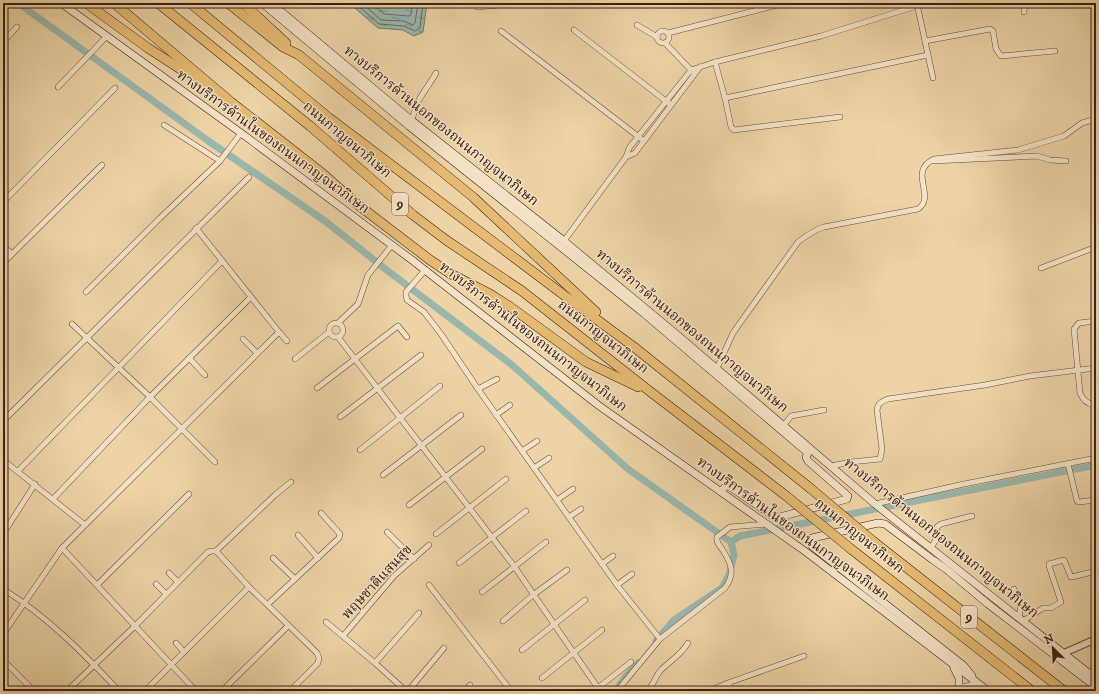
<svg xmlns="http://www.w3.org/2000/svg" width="1099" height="694" viewBox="0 0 1099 694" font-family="'IM FELL DW Pica','Noto Serif Thai',serif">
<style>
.water{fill:url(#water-ripples);stroke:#747b71}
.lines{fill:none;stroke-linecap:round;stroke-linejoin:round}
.shore{stroke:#6a6c62;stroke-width:1}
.canal{stroke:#9ab7ae;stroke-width:7}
.minor-casing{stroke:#684e3a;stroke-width:6}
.tertiary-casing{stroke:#684e3a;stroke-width:8}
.secondary-casing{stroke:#3b2116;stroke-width:8}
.motorway-casing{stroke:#3b2116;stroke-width:10}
.minor{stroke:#f3e2c5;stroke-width:5}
.tertiary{stroke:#f3e2c5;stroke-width:6}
.secondary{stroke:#f3e2c5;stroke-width:7}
.motorway{stroke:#e6ba73;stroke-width:9}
.motorway-bridge-casing{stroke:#3b2116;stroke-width:10;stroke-linecap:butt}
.motorway-bridge{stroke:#e6ba73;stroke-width:9}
.labels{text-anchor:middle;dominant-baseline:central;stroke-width:3;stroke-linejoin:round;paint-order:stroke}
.shield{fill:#f3e2c5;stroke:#725b4a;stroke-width:1}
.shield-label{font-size:13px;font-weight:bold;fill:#3b2116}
.street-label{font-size:14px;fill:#3b2116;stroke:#f3e2c5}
</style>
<defs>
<pattern id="water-ripples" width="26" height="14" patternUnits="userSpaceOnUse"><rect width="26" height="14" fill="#9ab7ae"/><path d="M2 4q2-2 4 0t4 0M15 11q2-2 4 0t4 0" fill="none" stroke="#7f948d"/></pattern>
</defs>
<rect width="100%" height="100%" fill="#edd3a6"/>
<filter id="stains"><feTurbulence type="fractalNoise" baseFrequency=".005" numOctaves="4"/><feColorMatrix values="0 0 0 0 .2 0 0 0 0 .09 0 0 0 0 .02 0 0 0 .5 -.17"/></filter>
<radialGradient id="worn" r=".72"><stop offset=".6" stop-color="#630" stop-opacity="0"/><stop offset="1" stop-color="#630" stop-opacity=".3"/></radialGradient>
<polygon class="water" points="349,3 427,3 423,32 414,36 403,30 378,28"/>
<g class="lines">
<g class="shore">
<polyline points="355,3 379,24 404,26 415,31 420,28 423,3"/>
<polyline points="362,3 381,20 404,21 413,25 415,23 418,3"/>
<polyline points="371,3 384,14 409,16 411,15 412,3"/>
</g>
<g class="canal">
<polyline points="18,3 207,140 325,221 388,271 512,365 628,469 731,542"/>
<polyline points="656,641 674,620 722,588 729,575 734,555 731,542 740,536 1096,465"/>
<polyline points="619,686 627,675 638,663"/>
<polyline points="341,691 349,689 353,691"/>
</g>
<defs>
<g id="minor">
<polyline points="917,4 933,78"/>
<polyline points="477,7 522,3"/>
<polyline points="1024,12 1025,3"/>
<polyline points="637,25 657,37"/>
<polyline points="574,30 671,105"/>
<circle cx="663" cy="37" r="6"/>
<polyline points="501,31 644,141"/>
<polyline points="668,33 785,3"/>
<polyline points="925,41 990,29 993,31 996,49 1001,56 1055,51"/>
<polyline points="3,42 17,27"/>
<polyline points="665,43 693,72"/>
<polyline points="715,62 725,98 731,127 734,130 840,117"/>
<polyline points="58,87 107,36"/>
<polyline points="725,98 928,55"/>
<path d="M411,120C415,114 415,107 419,100C424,91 431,82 436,73"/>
<polyline points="164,125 220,161"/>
<polyline points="626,157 635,153 700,67"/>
<polyline points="932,161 1037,156 1050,160 1066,161"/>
<polyline points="3,202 115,88"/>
<polyline points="196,228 279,332 287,341"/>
<polyline points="564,241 626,157 629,148 691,70 715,62 821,36 926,3"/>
<polyline points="3,246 12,254"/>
<polyline points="3,263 102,165"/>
<polyline points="1041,268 1096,247"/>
<polyline points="425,270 406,292 406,296 407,300 424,312 441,334 478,389 617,585 660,639"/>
<polyline points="86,292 159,219 220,161 241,133"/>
<path d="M1096,321L1079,323L1074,329L1080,393C1083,400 1088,405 1096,404"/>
<circle cx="336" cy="330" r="7"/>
<polyline points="338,323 358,304 368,275 392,245"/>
<polyline points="72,324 150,397 215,462"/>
<polyline points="338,337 514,566 598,688"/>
<polyline points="243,339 257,353"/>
<polyline points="189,358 205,375"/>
<polyline points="295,359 329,332"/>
<path d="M717,368L733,333L740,323L798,242C807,235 814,230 824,227L918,209C937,196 907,172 934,159L1018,150L1064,136L1082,123L1096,119"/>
<polyline points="317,388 398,326 407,337"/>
<polyline points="478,389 497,379"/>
<polyline points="496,415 510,405"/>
<polyline points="340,417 421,355"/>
<polyline points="3,421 249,177"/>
<polyline points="784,425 791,416 824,410"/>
<polyline points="360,450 440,386"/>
<polyline points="522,451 537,441"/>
<polyline points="3,460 85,525"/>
<polyline points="1068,464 1077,501 1079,502 1096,500"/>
<path d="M831,466L851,462L880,459L882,449L877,410C878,403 881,402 888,399L985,385L1030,376L1096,368"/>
<polyline points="534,468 549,458"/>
<polyline points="18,471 222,261"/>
<polyline points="383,475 461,415"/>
<polyline points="53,499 150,397 251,297"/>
<polyline points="557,500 573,489"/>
<polyline points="875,504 964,484 1096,458"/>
<polyline points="409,505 482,449"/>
<polyline points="569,517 581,509"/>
<polyline points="387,532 414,559"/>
<polyline points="3,534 35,484"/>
<polyline points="436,534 506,479"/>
<polyline points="298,535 318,558"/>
<polyline points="62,548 196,691"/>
<polyline points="931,548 935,541 937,527 941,524 972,516"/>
<polyline points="216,551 275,495 291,482"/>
<polyline points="273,558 295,579"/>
<polyline points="459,563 526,511"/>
<polyline points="602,564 613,556"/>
<polyline points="169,573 178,582"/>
<polyline points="156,584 166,594"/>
<polyline points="97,585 189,494"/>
<polyline points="429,585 511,691"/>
<polyline points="617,585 632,574"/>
<path d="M3,589C48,617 83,653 119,691"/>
<polyline points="1014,589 1021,604 1019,618"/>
<polyline points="482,592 546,542"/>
<polyline points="268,604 339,538 340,534 321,513"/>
<polyline points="503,621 533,595 567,570"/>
<polyline points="1023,621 1043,608 1051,608 1061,602 1049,566 1049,564 1064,560 1071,577 1072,577 1096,571"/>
<polyline points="326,622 375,663 406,691"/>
<polyline points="3,634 62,548 279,332"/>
<polyline points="343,636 394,576 429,545"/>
<polyline points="176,643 184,652"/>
<polyline points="522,650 585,600"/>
<polyline points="3,660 34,691"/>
<polyline points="375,663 419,613"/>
<polyline points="542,678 602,630"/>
<polyline points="728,683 732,691"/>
<polyline points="67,691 135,626 208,552 212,551 216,551 249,587 317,653 319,658 318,663 290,691"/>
<polyline points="145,691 249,587"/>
<polyline points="222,691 288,626"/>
<polyline points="408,691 444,648"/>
<polyline points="465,691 470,685"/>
<polyline points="527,691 533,690 534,691"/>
<polyline points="594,691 631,662"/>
<path d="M617,691L660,639L725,588C736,573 731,563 722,549C719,545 716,542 717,537L730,527L767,524"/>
<path d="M646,691C655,685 654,677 661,670C670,661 681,655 688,643"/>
<polyline points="709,691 728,683 804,656"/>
<polyline points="949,691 977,683"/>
</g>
<polyline id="tertiary" points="1064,653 1096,639"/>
<g id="secondary">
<polyline points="61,3 241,133 412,260 598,405 806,552 988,691"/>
<polyline points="262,3 409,126 641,311 808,453 806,457 808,461 848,496 847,499 776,518 729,486 726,486 721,491"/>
<polyline points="271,3 411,120 564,241 675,333 875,504 1096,679"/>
<polyline points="954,668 959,678 959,688"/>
<polyline points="972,676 964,666 812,546 811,540 812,538 878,523 885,524 933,560 946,569 988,604 1096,687"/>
</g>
<g id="motorway">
<polyline points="86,3 148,48 205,85"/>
<polyline points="114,3 231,102 322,173 357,204 430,260 451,274 490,294 509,306 586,362 638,387"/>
<polyline points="158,3 310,126 413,215 446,240 522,291 652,393 785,495"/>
<polyline points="190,3 328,117 573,302 634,347 810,488"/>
<polyline points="228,3 283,47 299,55 473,197 596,312"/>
<polyline points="243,3 286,43"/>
<polyline points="874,542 1064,691"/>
<polyline points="851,549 1032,691"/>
</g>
</defs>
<use href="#minor" class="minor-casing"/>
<use href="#tertiary" class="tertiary-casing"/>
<use href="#secondary" class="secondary-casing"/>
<use href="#motorway" class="motorway-casing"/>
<use href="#minor" class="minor"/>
<use href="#tertiary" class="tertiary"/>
<use href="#secondary" class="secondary"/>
<use href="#motorway" class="motorway"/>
<defs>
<g id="motorway-bridge">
<polyline points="810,488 874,542"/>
<polyline points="785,495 851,549"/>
</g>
</defs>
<use href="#motorway-bridge" class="motorway-bridge-casing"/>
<use href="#motorway-bridge" class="motorway-bridge"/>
</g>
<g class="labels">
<g class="shield">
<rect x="392" y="193" width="16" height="22" rx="3"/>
<rect x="961" y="606" width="16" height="22" rx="3"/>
</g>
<g class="shield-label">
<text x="400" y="204">9</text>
<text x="969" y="617">9</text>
</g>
<g class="street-label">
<text transform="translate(441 126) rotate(39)">ทางบริการด้านนอกของถนนกาญจนาภิเษก</text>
<text transform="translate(347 140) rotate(40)">ถนนกาญจนาภิเษก</text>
<text transform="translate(273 142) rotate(36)">ทางบริการด้านในของถนนกาญจนาภิเษก</text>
<text transform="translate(692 331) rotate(40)">ทางบริการด้านนอกของถนนกาญจนาภิเษก</text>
<text transform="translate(533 337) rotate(38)">ทางบริการด้านในของถนนกาญจนาภิเษก</text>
<text transform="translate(603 337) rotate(38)">ถนนกาญจนาภิเษก</text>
<text transform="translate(793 529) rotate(36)">ทางบริการด้านในของถนนกาญจนาภิเษก</text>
<text transform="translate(859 536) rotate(39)">ถนนกาญจนาภิเษก</text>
<text transform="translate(941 538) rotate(39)">ทางบริการด้านนอกของถนนกาญจนาภิเษก</text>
<text transform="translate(377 582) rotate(-47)">พฤษชาติแสนสุข</text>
</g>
</g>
<rect width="1099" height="694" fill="none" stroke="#edd3a6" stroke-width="16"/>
<rect x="4" y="4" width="1091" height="686" fill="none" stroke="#3b2116" stroke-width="2"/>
<rect x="8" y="8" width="1083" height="678" fill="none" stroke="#3b2116"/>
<g transform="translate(1053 648) rotate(336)" stroke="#f3e2c5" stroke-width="3" paint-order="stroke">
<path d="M0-3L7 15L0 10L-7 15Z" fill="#3b2116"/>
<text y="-6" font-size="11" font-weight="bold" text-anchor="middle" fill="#3b2116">N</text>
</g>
<rect width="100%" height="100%" filter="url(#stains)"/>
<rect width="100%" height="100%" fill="url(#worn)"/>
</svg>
